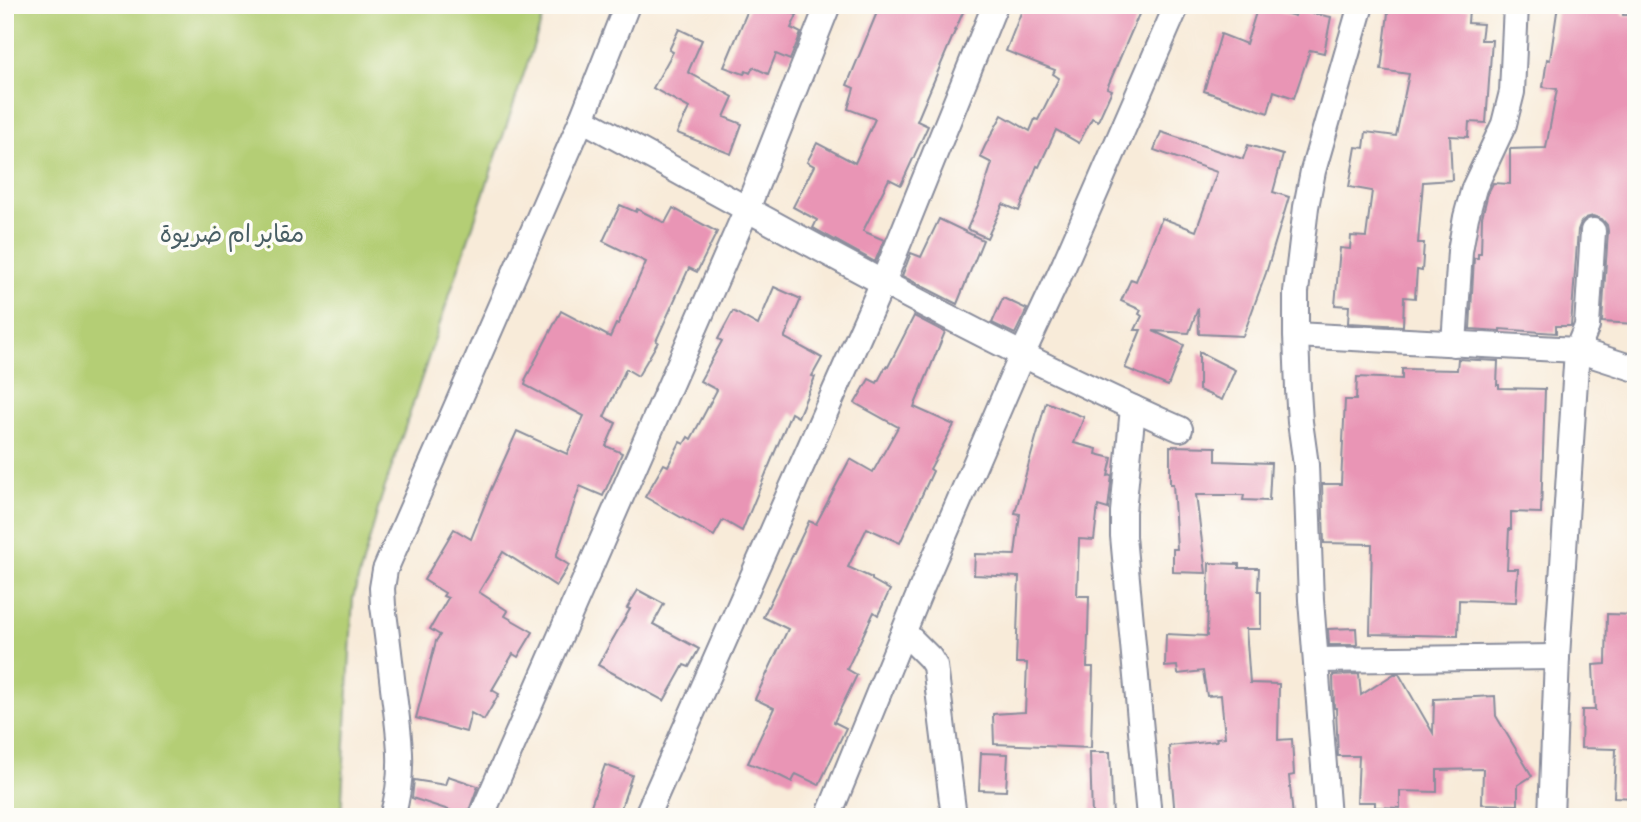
<svg xmlns="http://www.w3.org/2000/svg" width="1641" height="822" viewBox="0 0 1641 822" font-family="Itim,'Playpen Sans Arabic',sans-serif">
<style>
.green{fill:#b4ce74;stroke:#687e69;stroke-width:2}
.building{fill:#e995b5}
.lines{fill:none;stroke-linecap:round;stroke-linejoin:round}
.street-casing{stroke:#8a8d9c;stroke-width:28}
.street{stroke:#fff;stroke-width:24}
.labels{text-anchor:middle;dominant-baseline:central;stroke-width:7;stroke-linejoin:round;paint-order:stroke}
.park-label{font-size:24px;fill:#495f65;stroke:#fdfcf7}
</style>
<rect width="100%" height="100%" fill="#fdfcf7"/>
<filter id="ink" filterUnits="userSpaceOnUse"><feTurbulence type="fractalNoise" baseFrequency=".0143" numOctaves="2"/><feDisplacementMap in="SourceGraphic" scale="14" xChannelSelector="R" yChannelSelector="G"/><feConvolveMatrix kernelMatrix="1 2 1 2 8 2 1 2 1" color-interpolation-filters="sRGB"/></filter>
<filter id="wash" filterUnits="userSpaceOnUse"><feTurbulence type="fractalNoise" baseFrequency=".00686" numOctaves="4" result="noise"/><feDisplacementMap in="SourceGraphic" scale="28" xChannelSelector="R" yChannelSelector="G"/><feGaussianBlur stdDeviation="1.57" result="paint"/><feColorMatrix in="noise" values="0 0 0 0 0 0 0 0 0 0 0 0 0 0 0 0 0 1.4 0 .05"/><feComposite in="paint" operator="in"/></filter>
<g filter="url(#wash)">
<rect width="100%" height="100%" fill="#f8ebd9"/>
<polygon class="green" points="5,5 547,5 381,499 353,598 341,817 5,817"/>
<g id="blocks">
<g class="building">
<polygon points="750,5 774,5 797,15 791,28 801,33 790,60 776,54 768,74 753,67 750,73 746,71 744,74 724,67"/>
<polygon points="880,5 966,5 917,121 928,126 901,185 889,179 863,231 884,240 875,262 813,228 817,220 793,207 814,166 807,162 817,143 855,163 875,119 848,109 854,88 847,85"/>
<polygon points="1024,5 1143,5 1107,88 1112,90 1098,121 1092,118 1079,143 1056,130 1039,167 1037,166 1019,211 1003,204 987,238 967,229 979,203 992,163 980,157 985,146 1002,115 1030,131 1035,119 1038,120 1059,78 1053,74 1055,70 1006,51"/>
<polygon points="1389,5 1457,5 1457,9 1469,9 1468,23 1483,24 1481,40 1492,40 1486,123 1469,122 1468,137 1450,136 1452,180 1423,182 1418,243 1424,243 1422,271 1417,270 1415,298 1404,297 1403,326 1348,323 1349,306 1335,305 1340,248 1350,249 1351,236 1366,237 1372,191 1349,187 1356,147 1364,148 1366,132 1396,136 1409,74 1381,70"/>
<polygon points="1558,5 1623,5 1623,15 1636,15 1636,324 1602,322 1608,231 1607,225 1602,219 1593,216 1586,218 1581,222 1578,230 1571,326 1556,326 1556,333 1500,329 1500,331 1470,329 1474,258 1478,258 1478,253 1481,253 1482,217 1488,193 1493,183 1510,184 1510,149 1546,148 1557,89 1543,87 1547,59 1550,60"/>
<polygon points="1258,6 1295,16 1297,10 1331,17 1324,53 1310,50 1294,98 1274,91 1268,113 1204,91 1221,34 1246,44"/>
<polygon points="679,29 702,40 688,72 733,97 724,117 742,124 731,154 677,133 689,108 653,88 673,52 669,50"/>
<polygon points="1161,132 1243,159 1248,145 1283,155 1273,192 1289,197 1266,273 1243,336 1199,334 1198,308 1189,333 1153,331 1184,345 1168,386 1125,368 1141,330 1135,330 1142,316 1139,314 1141,310 1121,301 1131,279 1136,281 1162,218 1196,231 1217,172 1154,150"/>
<polygon points="620,205 636,212 637,209 665,223 673,208 717,232 697,272 689,268 656,341 658,342 638,376 626,369 604,417 616,423 606,446 622,453 603,496 580,486 556,557 569,565 556,586 503,552 479,592 508,611 505,616 533,632 518,657 513,654 492,690 499,694 484,720 471,713 466,732 416,718 436,641 440,635 430,629 448,598 443,596 445,593 424,580 454,529 471,539 491,489 517,431 567,454 584,416 525,385 526,381 525,380 561,311 610,337 616,324 618,324 646,262 603,241"/>
<polygon points="939,219 983,240 957,304 902,276 911,253 921,257"/>
<polygon points="774,287 801,299 785,336 785,338 822,358 812,376 815,377 798,417 791,413 742,531 723,520 714,536 645,497 664,464 668,466 680,442 684,444 688,437 691,439 717,390 700,381 722,341 718,339 733,311 758,325"/>
<polygon points="1003,298 1027,309 1015,334 992,323"/>
<polygon points="914,316 945,332 914,407 954,425 930,469 933,471 900,543 867,528 848,567 872,578 872,580 890,590 878,615 874,612 847,669 857,675 834,722 846,728 819,785 796,774 792,782 774,773 748,763 774,708 755,699 788,629 763,617 809,521 816,524 850,459 873,472 898,427 855,403 869,379 877,383 886,366 888,367"/>
<polygon points="1199,352 1235,370 1222,400 1199,390"/>
<polygon points="1458,359 1498,361 1497,385 1499,385 1499,388 1545,389 1541,513 1511,512 1511,529 1509,529 1507,569 1518,569 1516,602 1459,600 1458,636 1370,634 1372,544 1324,543 1322,484 1341,484 1345,400 1356,400 1357,377 1402,379 1402,369 1457,370"/>
<polygon points="1046,402 1084,417 1074,443 1097,449 1096,454 1112,458 1108,476 1112,475 1108,509 1098,506 1094,540 1079,539 1077,596 1089,596 1087,667 1093,667 1091,748 994,744 993,714 1025,712 1027,663 1016,663 1019,577 974,575 975,554 1015,555 1020,514 1015,513"/>
<polygon points="1170,446 1216,447 1216,461 1271,463 1269,501 1243,500 1244,495 1196,495 1206,573 1173,572 1173,549 1177,549 1173,484 1170,484"/>
<polygon points="1209,563 1239,564 1239,568 1259,568 1258,591 1261,591 1261,629 1246,629 1250,683 1279,684 1278,740 1292,739 1294,775 1289,776 1293,817 1175,817 1169,746 1217,741 1216,738 1225,737 1221,695 1207,696 1203,671 1178,674 1177,666 1165,667 1166,634 1207,636"/>
<polygon points="638,590 664,604 653,624 699,649 689,667 684,665 664,701 598,665 630,609 627,608"/>
<polygon points="1607,614 1636,615 1636,798 1614,797 1616,749 1581,748 1582,710 1595,710 1593,665 1606,664"/>
<polygon points="1356,628 1357,645 1329,645 1328,629"/>
<polygon points="1359,674 1361,695 1394,674 1399,674 1433,733 1434,699 1495,696 1496,716 1532,776 1518,785 1518,805 1482,804 1483,769 1437,770 1437,792 1400,791 1400,808 1375,807 1375,802 1357,802 1359,756 1338,756 1336,708 1334,708 1333,675"/>
<polygon points="1090,752 1110,752 1113,817 1092,817"/>
<polygon points="981,753 1008,754 1006,791 979,790"/>
<polygon points="605,765 632,775 618,817 587,817"/>
<polygon points="448,776 478,786 467,816 412,798 414,780 445,785"/>
</g>
</g>
</g>
<g filter="url(#ink)">
<use href="#blocks" fill-opacity="0" stroke="#8a8d9c" stroke-width="2"/>
<g class="lines">
<defs>
<g id="street">
<path d="M582,119C779,226 975,338 1180,429"/>
<polyline points="1296,335 1577,350 1636,369"/>
<polyline points="1454,344 1460,251 1466,217 1474,188 1504,124 1512,92 1516,5"/>
<polyline points="1133,408 1123,512 1123,536 1149,817"/>
<polyline points="904,632 930,658 935,666 954,817"/>
<polyline points="1317,660 1557,657"/>
<path d="M392,817C406,770 399,735 393,687C390,660 387,633 383,606L382,588L385,570L582,119L627,5"/>
<polyline points="481,817 747,209 828,5"/>
<polyline points="646,817 883,282 995,5"/>
<polyline points="828,817 922,587 1022,355 1064,265 1177,5"/>
<polyline points="1328,817 1311,600 1306,465 1300,422 1298,390 1296,335 1296,292 1306,207 1313,171 1361,5"/>
<polyline points="1551,817 1557,657 1577,350 1587,326 1593,231"/>
</g>
</defs>
<use href="#street" class="street-casing"/>
<use href="#street" class="street"/>
</g>
</g>
<g class="labels">
<g class="park-label">
<text x="232" y="233">مقابر ام ضريوة</text>
</g>
</g>
<rect width="1641" height="822" fill="none" stroke="#fdfcf7" stroke-width="28"/>
</svg>
